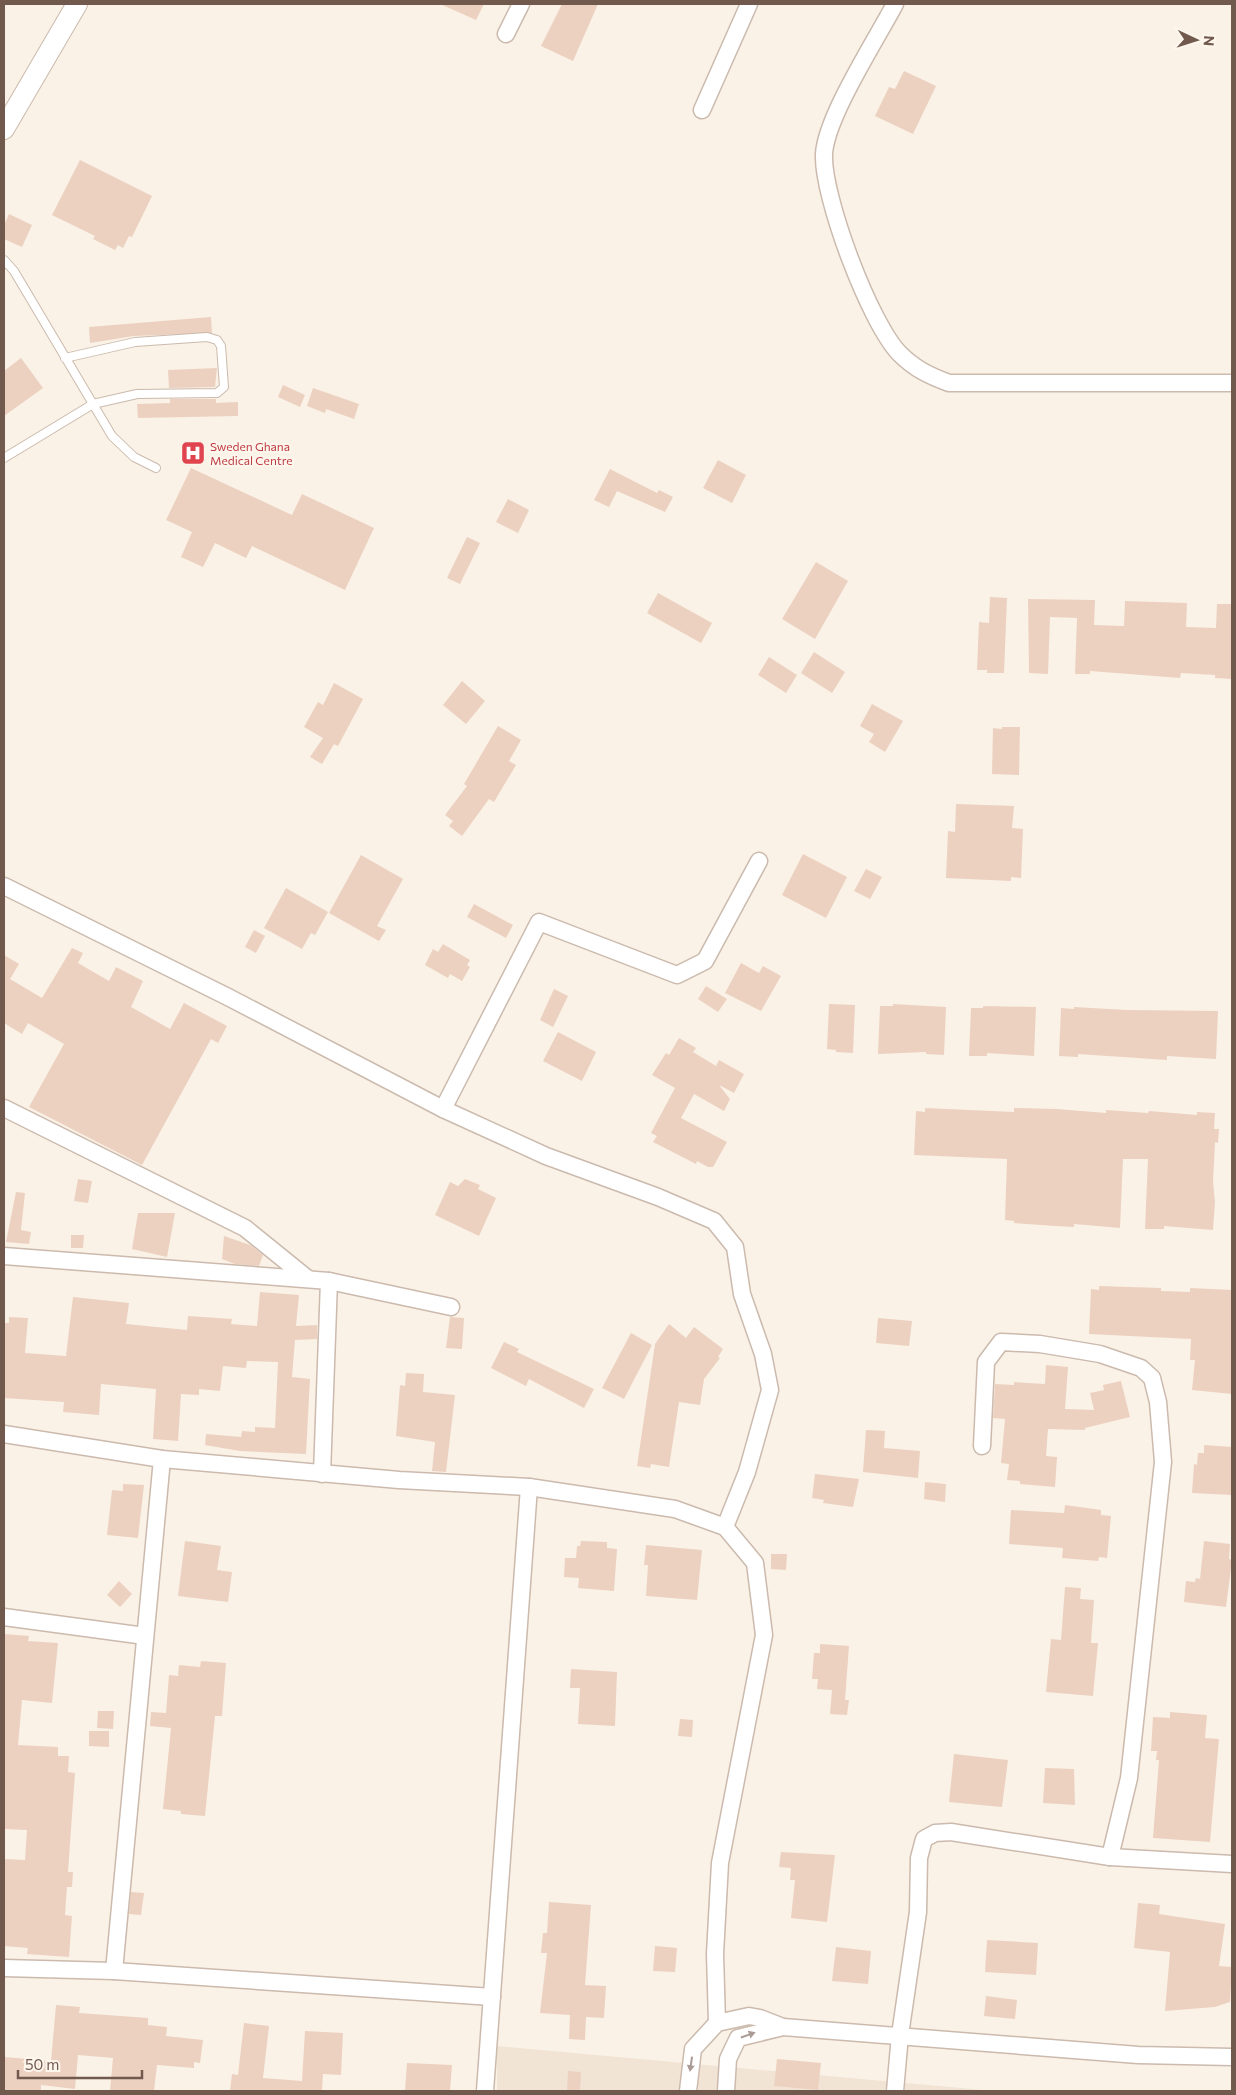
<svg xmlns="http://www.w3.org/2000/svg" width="1236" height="2095" viewBox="0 0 1236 2095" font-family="Commissioner,sans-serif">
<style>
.residential{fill:#f1e4d5}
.building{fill:#ecd1c1}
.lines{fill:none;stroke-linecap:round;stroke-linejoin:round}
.service-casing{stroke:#cbbaad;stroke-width:10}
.minor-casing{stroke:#cbbaad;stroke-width:19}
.tertiary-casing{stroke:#cbbaad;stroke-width:22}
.service{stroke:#fff;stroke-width:8}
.minor{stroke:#fff;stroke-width:16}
.tertiary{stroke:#fff;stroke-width:20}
.oneway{fill:#aa9b95}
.labels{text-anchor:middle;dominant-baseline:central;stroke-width:4.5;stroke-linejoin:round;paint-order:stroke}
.health-label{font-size:12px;fill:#be3a42;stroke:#fdf6ec;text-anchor:start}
</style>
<rect width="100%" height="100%" fill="#faf2e6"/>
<polygon class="residential" points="497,2046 994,2091 497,2091"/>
<g class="building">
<polygon points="440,4 484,4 476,20"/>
<polygon points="562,4 598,4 573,61 541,46"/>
<polygon points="904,71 936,86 913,134 875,116 889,87 895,89"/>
<polygon points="80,160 152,196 132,237 129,236 123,248 118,245 115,250 93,239 95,236 52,215"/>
<polygon points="9,214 32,225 22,247 4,239 4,225"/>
<polygon points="211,317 212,333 134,336 90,343 89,327"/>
<polygon points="21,358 43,388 4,416 4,371"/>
<polygon points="217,368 215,387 169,388 168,370"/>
<polygon points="283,385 305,395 300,407 278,397"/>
<polygon points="313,388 359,404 354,419 326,409 325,413 307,406"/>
<polygon points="170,399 216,399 216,403 238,402 238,416 138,418 137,404 170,403"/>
<polygon points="718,460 746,475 732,503 703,488"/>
<polygon points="191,468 292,515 302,494 374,528 345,590 252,546 246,558 215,543 203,567 181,557 192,532 166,520"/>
<polygon points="610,469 657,493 659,490 673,497 665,512 617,491 609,507 594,500"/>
<polygon points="508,499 529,510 518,533 496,522"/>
<polygon points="467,537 480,543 460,584 447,578"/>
<polygon points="816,562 848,581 815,639 782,619"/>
<polygon points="658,593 712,623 701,643 647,613"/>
<polygon points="990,597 1007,598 1004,673 987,673 987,670 977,670 979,622 989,623"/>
<polygon points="1028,599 1095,600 1094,625 1124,626 1125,601 1187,603 1186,627 1216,628 1217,604 1232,604 1232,679 1215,678 1215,675 1181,673 1180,678 1090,671 1090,674 1075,674 1077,618 1050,617 1048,674 1029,673"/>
<polygon points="814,652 845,672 832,693 801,673"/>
<polygon points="769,657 797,675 786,693 758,675"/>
<polygon points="462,681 485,701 466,724 443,705"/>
<polygon points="334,683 363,699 338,746 334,744 322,764 310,757 323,738 304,727 318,702 323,705"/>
<polygon points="872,704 903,721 885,752 869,742 874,734 860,726"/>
<polygon points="498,726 521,740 509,761 516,765 494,802 489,799 462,836 449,826 453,821 445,815 467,786 464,784"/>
<polygon points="1002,727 1020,727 1019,775 992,774 993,728 1002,729"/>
<polygon points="956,804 1014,806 1012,828 1023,829 1021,878 1011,877 1011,881 946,878 948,831 955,832"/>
<polygon points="803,854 847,877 826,918 782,895"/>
<polygon points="361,855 403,879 377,926 386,930 379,941 329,913"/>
<polygon points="866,869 882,877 870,899 854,891"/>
<polygon points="286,888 328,912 315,935 311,933 302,949 264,928"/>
<polygon points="474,904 513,925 506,938 467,917"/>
<polygon points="254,930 265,936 256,953 245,947"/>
<polygon points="443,944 470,960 467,965 470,967 462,981 450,974 448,978 425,965 433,949 438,952"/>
<polygon points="72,948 83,953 78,963 109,981 116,967 143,981 131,1007 170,1029 184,1003 227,1026 218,1043 211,1039 142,1165 29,1107 64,1044 28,1023 22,1034 4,1023 4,955 19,964 10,979 42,998"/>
<polygon points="741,963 759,973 763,966 781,976 761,1011 725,993"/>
<polygon points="706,986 727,999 718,1012 698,999"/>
<polygon points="554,989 568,996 553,1027 540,1020"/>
<polygon points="829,1004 855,1005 853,1053 836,1052 836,1050 827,1049"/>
<polygon points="893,1004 946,1007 944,1055 926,1054 926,1052 878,1054 880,1006 893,1006"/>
<polygon points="983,1006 1036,1007 1034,1056 987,1053 987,1056 969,1056 971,1008 983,1008"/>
<polygon points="1074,1007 1127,1010 1218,1011 1216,1059 1167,1056 1167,1060 1078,1054 1078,1057 1059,1056 1061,1008 1074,1009"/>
<polygon points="558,1032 596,1052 582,1081 543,1061"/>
<polygon points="679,1038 696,1048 693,1052 716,1066 719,1060 744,1074 734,1093 719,1085 730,1099 724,1111 694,1094 681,1118 727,1142 713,1167 708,1167 697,1161 696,1164 653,1142 657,1136 651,1133 675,1088 652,1075 666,1053 669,1055"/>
<polygon points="925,1108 1014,1112 1014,1108 1057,1109 1106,1113 1106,1110 1148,1113 1149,1111 1197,1115 1197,1112 1215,1113 1214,1129 1219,1129 1218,1143 1215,1142 1213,1182 1215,1202 1213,1230 1164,1226 1164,1229 1145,1229 1148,1159 1123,1159 1120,1228 1074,1224 1074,1227 1056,1226 1014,1223 1014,1221 1005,1220 1007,1159 914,1155 916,1111 925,1112"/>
<polygon points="78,1179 92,1181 88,1203 74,1201"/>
<polygon points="465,1179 480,1185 478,1189 496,1198 479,1236 435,1215 450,1182 458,1186"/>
<polygon points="16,1192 25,1193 21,1230 31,1232 29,1244 6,1242"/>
<polygon points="138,1213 175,1213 167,1257 132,1249"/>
<polygon points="71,1235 84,1235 83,1248 71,1248"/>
<polygon points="224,1236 250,1245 263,1255 259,1266 235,1264 222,1259"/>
<polygon points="1099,1286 1161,1288 1161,1291 1190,1292 1190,1288 1232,1290 1232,1394 1192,1390 1195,1360 1190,1360 1191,1339 1089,1334 1091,1289 1099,1290"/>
<polygon points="260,1292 299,1295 296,1326 317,1325 317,1339 295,1340 292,1377 310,1379 306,1454 240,1451 205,1445 206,1434 241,1437 242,1431 255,1432 255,1427 275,1428 278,1362 247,1361 246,1368 223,1366 220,1391 199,1389 199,1395 181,1394 178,1441 153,1439 156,1389 101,1384 99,1415 63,1412 64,1402 4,1398 4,1323 9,1323 9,1317 28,1318 25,1353 66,1356 73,1297 129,1303 126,1324 187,1330 188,1316 232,1319 231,1324 257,1326"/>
<polygon points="450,1317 464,1318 462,1349 446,1348"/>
<polygon points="878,1318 912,1321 909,1346 876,1343"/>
<polygon points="669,1324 686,1338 694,1327 723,1349 718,1357 720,1358 704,1379 700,1405 679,1402 669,1467 651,1464 650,1468 637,1466 655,1344"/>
<polygon points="631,1333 652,1345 624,1399 602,1388"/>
<polygon points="504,1342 519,1349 517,1352 594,1389 584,1408 529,1379 526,1386 491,1368"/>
<polygon points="1046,1365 1068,1367 1065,1409 1094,1410 1090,1393 1104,1390 1103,1385 1121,1381 1130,1417 1085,1428 1085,1430 1048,1429 1046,1456 1057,1457 1055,1487 1020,1484 1020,1481 1007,1480 1009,1464 1001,1463 1005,1419 993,1418 995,1384 1014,1385 1014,1382 1045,1384"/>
<polygon points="406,1373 424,1374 423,1392 455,1395 446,1472 432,1471 435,1442 396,1436 400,1385 405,1386"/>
<polygon points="866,1430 885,1431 884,1448 920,1451 918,1478 863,1472"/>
<polygon points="1204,1445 1232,1447 1232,1495 1192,1493 1194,1464 1197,1465 1198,1453 1204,1453"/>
<polygon points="815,1474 859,1479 853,1507 823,1503 824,1500 812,1498"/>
<polygon points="925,1482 946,1484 945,1502 924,1499"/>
<polygon points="123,1484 144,1485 138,1538 107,1535 112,1490 123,1491"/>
<polygon points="1065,1505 1101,1510 1101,1515 1111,1516 1107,1558 1099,1557 1098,1561 1062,1558 1063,1548 1009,1544 1011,1510 1064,1513"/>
<polygon points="185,1541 221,1546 217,1570 232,1572 228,1602 178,1596"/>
<polygon points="581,1541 607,1542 607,1548 617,1549 614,1591 578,1588 579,1578 564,1577 565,1558 576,1558 577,1546 580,1546"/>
<polygon points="1204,1541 1230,1544 1229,1559 1232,1560 1226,1607 1184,1602 1186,1581 1195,1582 1196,1578 1200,1579"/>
<polygon points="646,1545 702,1550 697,1600 646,1596 648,1565 644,1565"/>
<polygon points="771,1554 787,1554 786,1570 771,1569"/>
<polygon points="119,1581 132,1594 120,1607 107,1595"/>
<polygon points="1065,1587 1081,1588 1080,1599 1094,1600 1091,1643 1098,1643 1093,1696 1046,1692 1051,1639 1061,1640"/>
<polygon points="4,1634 29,1636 28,1641 58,1643 52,1703 22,1700 18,1745 58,1747 58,1756 69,1756 68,1772 75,1773 68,1872 73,1872 72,1887 67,1887 65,1915 72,1916 69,1957 27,1954 28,1948 4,1946 4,1859 25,1860 27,1830 4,1829"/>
<polygon points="820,1644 849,1646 845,1700 849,1700 847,1715 830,1714 832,1690 817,1689 818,1679 812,1679 814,1653 820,1653"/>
<polygon points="201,1661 226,1663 222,1716 215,1716 205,1816 181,1814 181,1811 163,1809 171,1728 150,1726 151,1712 166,1713 169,1675 178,1676 179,1665 200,1667"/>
<polygon points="571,1669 617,1672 615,1726 578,1724 580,1688 570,1688"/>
<polygon points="98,1711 114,1711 113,1729 97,1728"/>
<polygon points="1170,1712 1207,1715 1205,1738 1219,1739 1210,1842 1153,1838 1159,1760 1156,1760 1157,1751 1151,1751 1153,1717 1170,1718"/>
<polygon points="680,1719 693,1720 692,1737 678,1736"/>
<polygon points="89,1731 109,1731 109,1747 89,1746"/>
<polygon points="954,1754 1008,1760 1002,1807 949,1802"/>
<polygon points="1045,1768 1074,1769 1075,1805 1043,1803"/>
<polygon points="781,1852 835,1855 827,1922 791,1918 795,1880 790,1880 791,1868 779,1867"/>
<polygon points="131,1892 144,1893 141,1915 129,1914"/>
<polygon points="549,1902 591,1905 585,1985 606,1986 604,2018 586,2017 585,2040 569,2039 570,2015 540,2013 547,1953 541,1953 543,1933 547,1933"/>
<polygon points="1138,1903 1160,1905 1159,1914 1225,1924 1219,1966 1232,1967 1230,2002 1215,2007 1165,2011 1170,1952 1134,1948"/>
<polygon points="987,1940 1038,1943 1036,1975 985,1972"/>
<polygon points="655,1946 677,1948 675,1972 653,1971"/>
<polygon points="836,1947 871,1951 868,1984 832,1981"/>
<polygon points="986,1996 1017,2000 1015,2019 984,2016"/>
<polygon points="56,2005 80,2007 79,2013 148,2018 148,2025 167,2027 166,2036 203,2040 200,2063 194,2062 194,2068 157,2065 154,2091 110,2091 113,2058 78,2055 75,2089 41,2085 41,2091 4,2091 4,2057 51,2061"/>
<polygon points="244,2023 269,2026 263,2078 302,2081 305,2031 343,2033 341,2075 323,2074 322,2091 230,2091 232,2074 238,2075"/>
<polygon points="777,2059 821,2063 818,2090 774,2086"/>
<polygon points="407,2063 452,2065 450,2091 405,2091"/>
<polygon points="568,2071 581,2072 580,2091 567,2091"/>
</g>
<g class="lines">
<defs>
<g id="service">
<polyline points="4,260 14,271 112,436 134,457 156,468"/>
<polyline points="4,458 93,404 137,394 217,393 224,387 221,346 217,340 207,337 135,342 65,358"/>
</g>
<g id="minor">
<path d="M895,4C876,40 826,117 824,154C822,196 870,324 900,354C915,369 930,376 949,383H1232"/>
<polyline points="506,34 521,4"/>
<polyline points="702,110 749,4"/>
<polyline points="4,886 228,997 443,1109 546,1156 658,1197 714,1221 735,1247 742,1294 763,1354 770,1390 747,1472 725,1527"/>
<polyline points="4,1108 245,1228 308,1279"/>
<polyline points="443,1109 539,922 677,975 705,961 759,861"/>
<polyline points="4,1256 329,1281 451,1307"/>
<polyline points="4,1434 162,1459 399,1480 529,1487 675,1509 725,1527 755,1563 764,1635 720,1863 715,1954 717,2023"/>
<polyline points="982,1446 986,1362 1001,1342 1040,1344 1100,1354 1141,1368 1152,1378 1158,1402 1163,1462 1129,1778 1110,1857"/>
<polyline points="322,1474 329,1281"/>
<polyline points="4,1617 145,1636"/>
<polyline points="4,1968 114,1971 492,1997"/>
<polyline points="114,1971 162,1459"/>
<polyline points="485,2091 529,1487"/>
<polyline points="688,2091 693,2049 717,2023 749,2016 760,2018 783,2027"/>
<polyline points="726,2091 728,2059 738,2038 783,2027 1138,2055 1232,2057"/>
<polyline points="895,2091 900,2035 918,1912 919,1858 924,1839 935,1833 951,1832 1110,1857 1232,1864"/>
</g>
<polyline id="tertiary" points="4,129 77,4"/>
</defs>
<use href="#service" class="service-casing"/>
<use href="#minor" class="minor-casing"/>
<use href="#tertiary" class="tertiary-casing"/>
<use href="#service" class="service"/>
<use href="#minor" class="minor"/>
<use href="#tertiary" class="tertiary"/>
</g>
<defs><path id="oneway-solid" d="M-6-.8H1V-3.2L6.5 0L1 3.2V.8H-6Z" transform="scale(1.25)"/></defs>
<g class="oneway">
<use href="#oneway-solid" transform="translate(748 2035) rotate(-19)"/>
<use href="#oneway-solid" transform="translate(691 2064) rotate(98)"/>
</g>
<defs>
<symbol id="hospital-square" viewBox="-11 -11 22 22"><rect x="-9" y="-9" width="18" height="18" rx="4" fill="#e0444e" stroke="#fdf6ec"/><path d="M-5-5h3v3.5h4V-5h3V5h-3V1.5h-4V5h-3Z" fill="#fff"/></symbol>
</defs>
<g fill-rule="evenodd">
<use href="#hospital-square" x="179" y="439" width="28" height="28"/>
</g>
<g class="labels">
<g class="health-label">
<text x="210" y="446">Sweden Ghana<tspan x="210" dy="14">Medical Centre</tspan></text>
</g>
</g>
<rect width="1236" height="2095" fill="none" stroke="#71594e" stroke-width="10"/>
<g transform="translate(1196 40) rotate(94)" stroke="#fdf6ec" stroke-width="4" paint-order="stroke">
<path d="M0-4L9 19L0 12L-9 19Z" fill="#71594e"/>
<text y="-8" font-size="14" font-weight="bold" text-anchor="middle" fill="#71594e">N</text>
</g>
<path d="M18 2070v8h124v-8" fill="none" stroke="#71594e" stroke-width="2.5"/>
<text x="25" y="2070" font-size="15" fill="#71594e" stroke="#fdf6ec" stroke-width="4" paint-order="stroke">50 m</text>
</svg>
